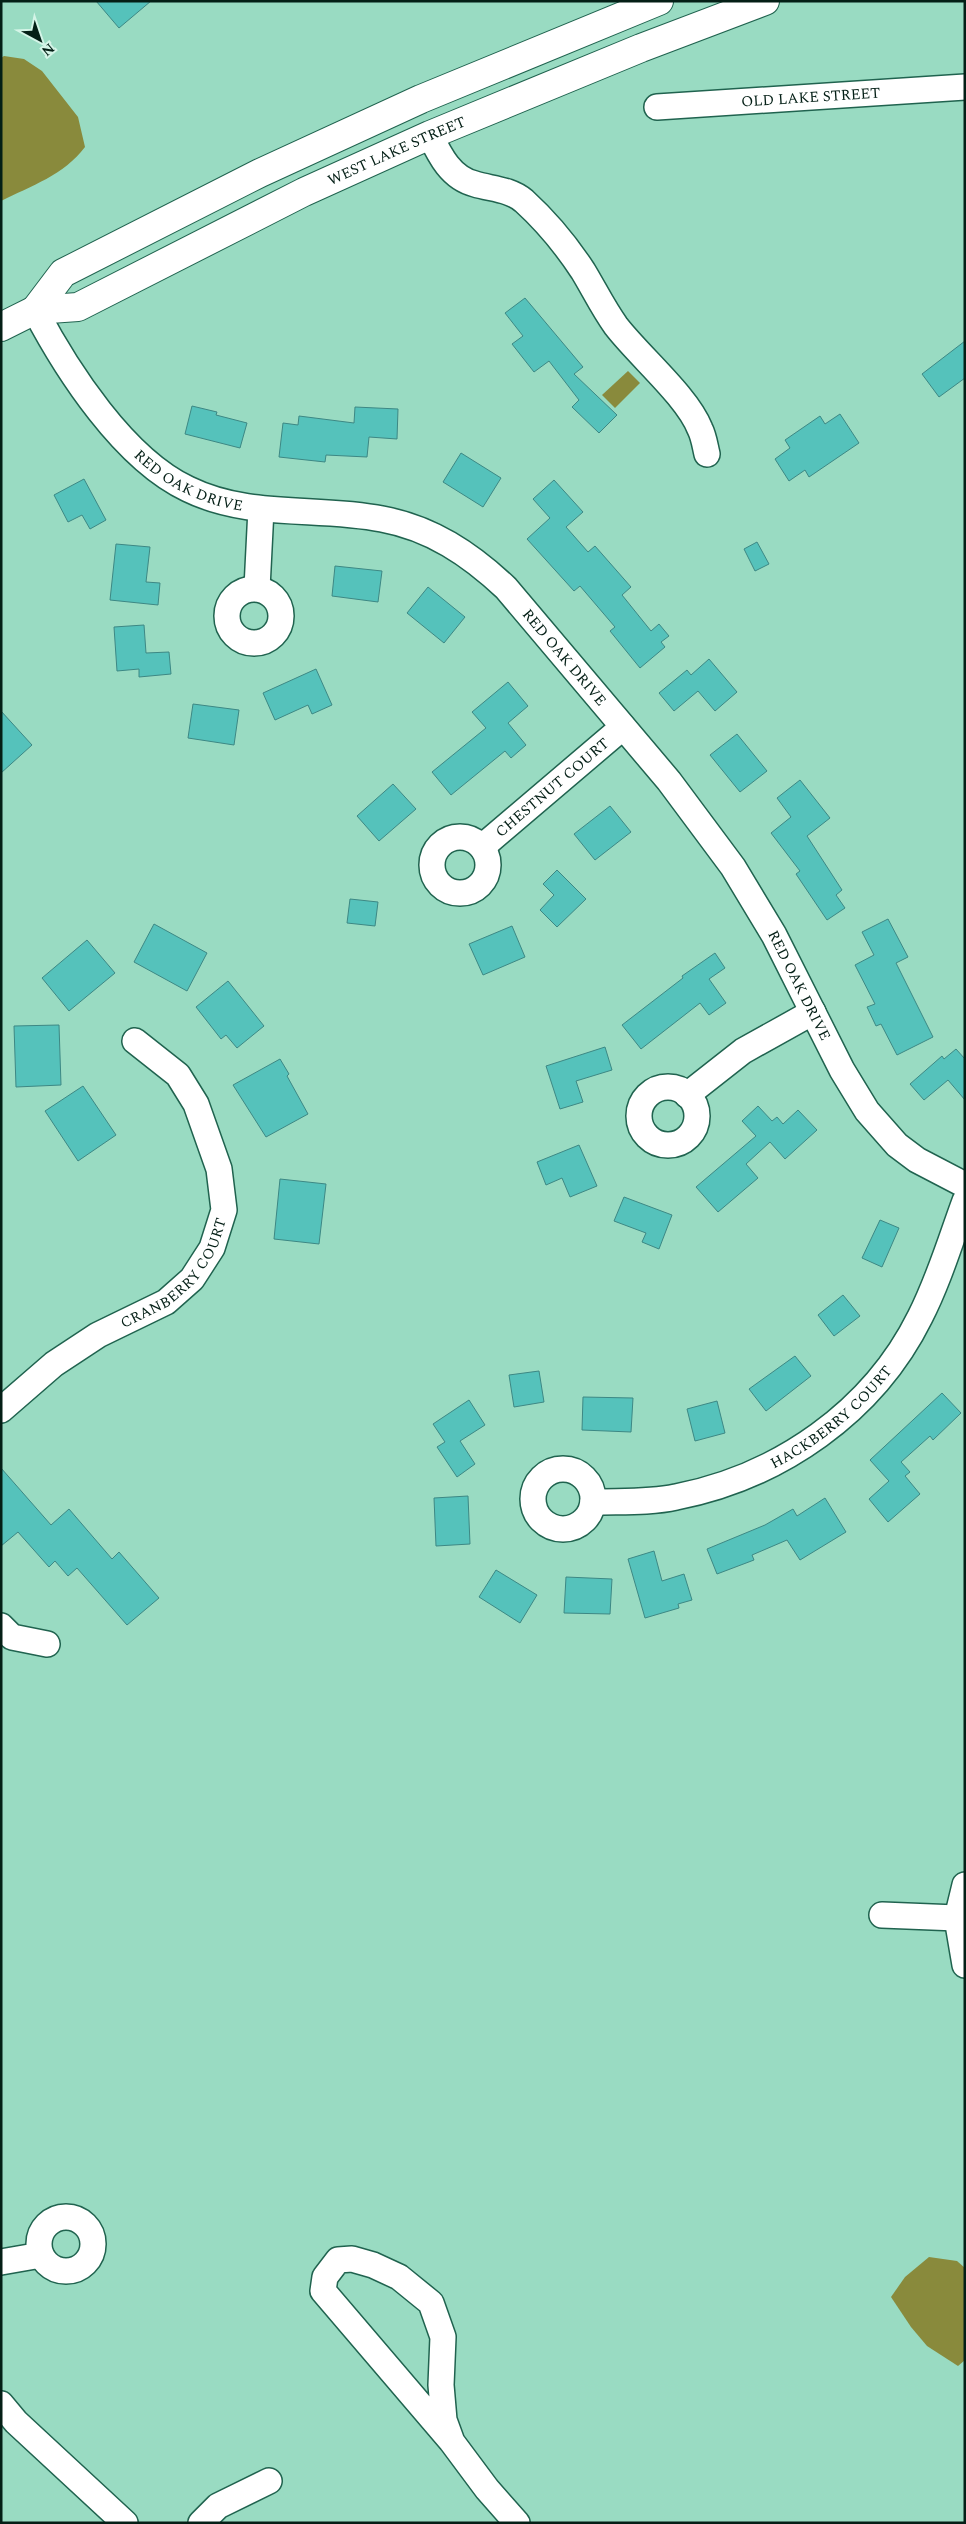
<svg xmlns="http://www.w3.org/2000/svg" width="966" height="2524" viewBox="0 0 966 2524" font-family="Spectral,serif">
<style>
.water{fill:#898a3c}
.building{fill:#55c2bb;stroke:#3d8884}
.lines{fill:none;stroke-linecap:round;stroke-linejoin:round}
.minor-casing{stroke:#20634f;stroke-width:28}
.highway-casing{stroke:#20634f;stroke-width:30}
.minor{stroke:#fff;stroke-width:25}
.highway{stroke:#fff;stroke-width:28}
.labels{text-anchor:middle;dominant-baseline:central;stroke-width:4.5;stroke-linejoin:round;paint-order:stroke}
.street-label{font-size:15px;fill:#041f16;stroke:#d4f4e7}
</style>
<rect width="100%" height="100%" fill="#99dbc2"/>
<g class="water">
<path d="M4,56L24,59L42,71L78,117L85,147C64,175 31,186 1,201V58Z"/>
<polygon points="628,371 640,383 615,408 602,395"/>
<polygon points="929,2257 957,2261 965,2268 965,2360 958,2366 927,2346 911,2327 891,2297 905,2277"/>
</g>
<g class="building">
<polygon points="96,1 151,1 119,28"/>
<polygon points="525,298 583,367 574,374 617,415 599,433 572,407 579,400 549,361 534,372 512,344 523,336 505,313"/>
<polygon points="965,341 965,378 939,397 922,374"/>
<polygon points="192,406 217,412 216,415 247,423 240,448 185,434"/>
<polygon points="355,407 398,409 397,439 369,437 367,457 326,455 325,462 279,457 283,423 298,425 299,416 354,423"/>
<polygon points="840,414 859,443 809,477 805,470 789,481 775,459 790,448 785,440 820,416 825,424"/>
<polygon points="461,453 501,478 483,507 443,482"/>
<polygon points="84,479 106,520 90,529 82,515 68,522 54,495"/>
<polygon points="554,480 583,512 566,527 588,552 595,546 631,587 622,595 651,631 659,624 669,636 661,642 665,647 640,668 610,631 615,627 580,586 574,591 527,539 550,518 533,499"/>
<polygon points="757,542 769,564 755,571 744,549"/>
<polygon points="116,544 150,547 146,582 160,583 158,605 110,600"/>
<polygon points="335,566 382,571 378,602 332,596"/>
<polygon points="428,587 465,617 444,643 407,613"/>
<polygon points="144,625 146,653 169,652 171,674 139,677 139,669 117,671 114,627"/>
<polygon points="709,659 737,692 715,711 698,691 674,711 659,693 687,670 691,675"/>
<polygon points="316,669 332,705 312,714 308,705 275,720 263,693"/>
<polygon points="508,682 528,706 508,723 526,745 511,758 505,751 451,795 432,772 486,728 472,712"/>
<polygon points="193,704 239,710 234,745 188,738"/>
<polygon points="1,711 32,745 1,773"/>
<polygon points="737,734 767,771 740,792 710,755"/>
<polygon points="800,780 830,818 807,836 842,890 836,895 845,908 827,920 796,874 800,871 771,833 791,817 777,798"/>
<polygon points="393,784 416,809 379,841 357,816"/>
<polygon points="610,806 631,832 595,860 574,834"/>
<polygon points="557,870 586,899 557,927 540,910 554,895 543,884"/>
<polygon points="350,899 378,902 375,926 347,923"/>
<polygon points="888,919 908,957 896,963 933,1037 897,1055 881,1024 876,1026 867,1007 875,1004 855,965 874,955 862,932"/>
<polygon points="154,924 207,953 187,991 134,962"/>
<polygon points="512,926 525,957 483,975 469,944"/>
<polygon points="87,940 115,973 69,1011 42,978"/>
<polygon points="715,953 725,968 709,979 726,1003 709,1015 700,1003 641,1049 622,1025 683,978 682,976"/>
<polygon points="228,981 264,1026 237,1048 226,1035 221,1039 196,1007"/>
<polygon points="59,1025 61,1085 16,1087 14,1026"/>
<polygon points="605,1047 612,1070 576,1081 583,1102 560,1109 546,1066"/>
<polygon points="956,1049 965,1059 965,1100 948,1080 924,1100 910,1084 942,1056 944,1059"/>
<polygon points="280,1059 289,1074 287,1076 308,1114 266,1137 233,1085"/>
<polygon points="83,1086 116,1135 78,1161 45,1111"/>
<polygon points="758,1106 772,1121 777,1117 783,1124 798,1110 817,1130 785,1159 770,1142 746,1164 758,1178 718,1212 696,1187 756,1136 742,1121"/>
<polygon points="579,1145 597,1186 570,1197 562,1178 546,1185 537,1162"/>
<polygon points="280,1179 326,1184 319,1244 274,1239"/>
<polygon points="624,1197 672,1215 659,1249 642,1242 646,1233 614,1221"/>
<polygon points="880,1220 899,1228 882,1267 862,1258"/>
<polygon points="843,1295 860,1316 834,1336 818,1315"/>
<polygon points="795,1356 811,1376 766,1411 749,1389"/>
<polygon points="539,1371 544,1402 514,1407 509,1375"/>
<polygon points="942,1393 961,1413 933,1440 930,1436 901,1462 910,1472 905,1476 920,1494 888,1522 869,1499 889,1481 870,1460"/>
<polygon points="583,1397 633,1398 631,1432 582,1430"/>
<polygon points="469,1400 485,1425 460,1441 475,1464 457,1477 437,1447 445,1442 433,1424"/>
<polygon points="717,1401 725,1433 695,1441 687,1409"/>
<polygon points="1,1468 51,1525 69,1509 112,1559 119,1552 159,1598 127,1625 77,1568 68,1576 55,1561 49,1567 18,1532 1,1546"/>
<polygon points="468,1496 470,1544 436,1546 434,1498"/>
<polygon points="825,1498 846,1532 800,1560 787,1540 752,1555 754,1560 717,1574 707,1549 765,1525 793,1509 797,1516"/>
<polygon points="654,1551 662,1581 684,1574 692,1600 678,1604 679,1608 645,1618 628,1559"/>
<polygon points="496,1570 537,1595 520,1623 479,1597"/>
<polygon points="566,1577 612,1579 610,1614 564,1613"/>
</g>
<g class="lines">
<defs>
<g id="minor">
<path id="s1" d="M657,107L965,87"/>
<path d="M430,135C440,156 451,178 475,184C491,189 510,189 524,201C547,222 566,245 583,271C594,289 603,308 616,326C639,356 687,396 700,429C704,437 705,446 707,454"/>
<path id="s2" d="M35,310C67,371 124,459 188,489C249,519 317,506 382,519C431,528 470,554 506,588L669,781L733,867L774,935L842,1070L867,1111L897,1145L917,1160L965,1185"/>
<polyline points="257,588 261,509"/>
<circle cx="254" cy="616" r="27"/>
<circle cx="460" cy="865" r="28"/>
<path id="s3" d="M482,847L623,727"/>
<circle cx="668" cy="1116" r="29"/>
<polyline points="687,1095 743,1051 813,1012"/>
<path id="s4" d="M1,1410L54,1364L98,1335L166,1302L192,1279L212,1248L224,1210L219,1169L196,1104L178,1075L135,1041"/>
<circle cx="563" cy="1499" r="30"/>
<path id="s5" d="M593,1502C621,1501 649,1503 676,1497C779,1477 873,1412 920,1317C939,1280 951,1239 965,1201"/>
<polyline points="1,1626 12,1637 47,1644"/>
<polyline points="965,1885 957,1918 965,1965"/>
<polyline points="882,1915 957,1918"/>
<circle cx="66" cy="2244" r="27"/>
<polyline points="1,2262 41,2255"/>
<polyline points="1,2404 16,2422 125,2523"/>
<polyline points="452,2442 444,2420 441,2385 443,2337 431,2303 399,2277 373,2265 352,2259 338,2260 325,2277 323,2291 452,2442 487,2489 517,2523"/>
<polyline points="201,2523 218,2506 269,2481"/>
</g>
<g id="highway">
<polyline points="35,310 63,273 260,173 421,99 659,1"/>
<path id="s6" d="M1,327L35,310L78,307L304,192L430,135L641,48L765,1"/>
</g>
</defs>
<use href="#minor" class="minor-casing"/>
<use href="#highway" class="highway-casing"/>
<use href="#minor" class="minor"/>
<use href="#highway" class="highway"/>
</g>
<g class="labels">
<g class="street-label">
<text stroke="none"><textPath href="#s1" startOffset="154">OLD LAKE STREET</textPath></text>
<text stroke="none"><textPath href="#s6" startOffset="436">WEST LAKE STREET</textPath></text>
<text stroke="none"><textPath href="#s2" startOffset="236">RED OAK DRIVE</textPath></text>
<text stroke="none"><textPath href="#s2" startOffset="671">RED OAK DRIVE</textPath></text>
<text stroke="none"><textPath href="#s3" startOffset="92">CHESTNUT COURT</textPath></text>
<text stroke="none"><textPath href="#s2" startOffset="1076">RED OAK DRIVE</textPath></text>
<text stroke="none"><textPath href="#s4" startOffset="225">CRANBERRY COURT</textPath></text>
<text stroke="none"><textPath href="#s5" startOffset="261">HACKBERRY COURT</textPath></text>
</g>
</g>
<rect width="966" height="2524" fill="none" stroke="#041f16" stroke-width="5"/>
<g transform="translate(40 40) rotate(140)" stroke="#d4f4e7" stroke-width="4" paint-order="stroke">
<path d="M0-4L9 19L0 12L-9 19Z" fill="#041f16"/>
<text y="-8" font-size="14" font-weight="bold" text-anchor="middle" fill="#041f16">N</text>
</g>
</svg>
